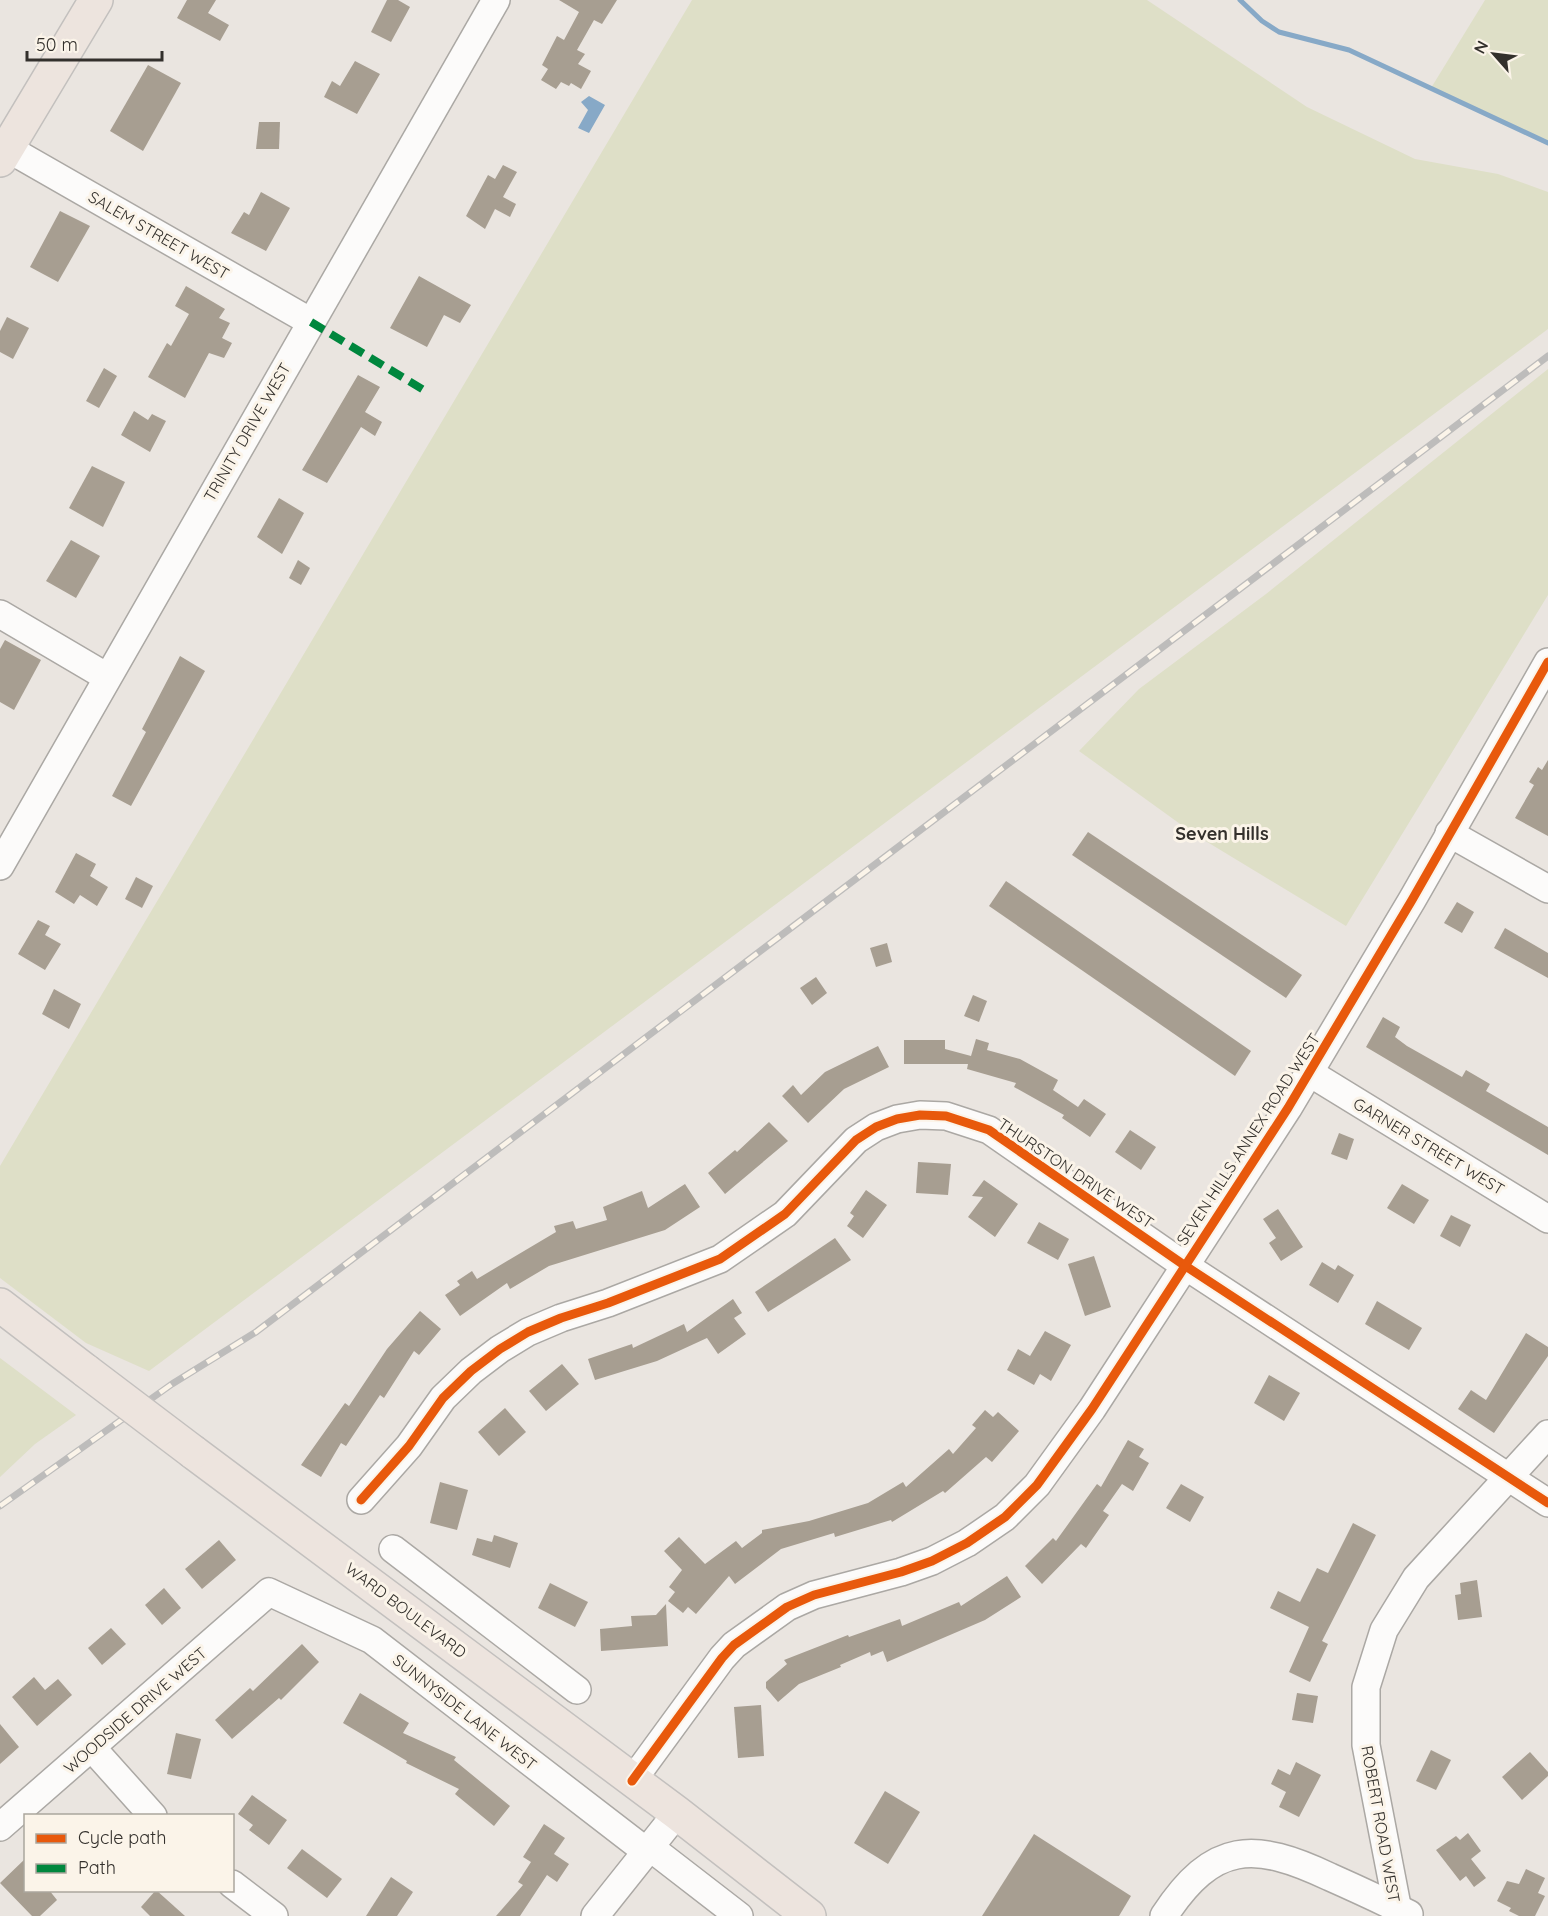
<svg xmlns="http://www.w3.org/2000/svg" width="1548" height="1916" viewBox="0 0 1548 1916" font-family="Quicksand,sans-serif">
<style>
.green{fill:#dedfc7}
.water{fill:#87a9c7}
.lines{fill:none;stroke-linecap:round;stroke-linejoin:round}
.stream{stroke:#87a9c7;stroke-width:5}
.building{fill:#a79e91}
.minor-casing{stroke:#aba8a4;stroke-width:30}
.major-casing{stroke:#c3c0be;stroke-width:36}
.minor{stroke:#fcfbfa;stroke-width:27}
.major{stroke:#ede4de;stroke-width:33}
.rail-casing{stroke:#bdbcbb;stroke-width:7}
.rail{stroke:#fbf4e9;stroke-width:4.5;stroke-dasharray:14;stroke-linecap:butt}
.major-bridge-casing{stroke:#c3c0be;stroke-width:36;stroke-linecap:butt}
.major-bridge{stroke:#ede4de;stroke-width:33}
.quiet{stroke:#00873e;stroke-width:8;stroke-dasharray:15 8;stroke-linecap:butt}
.cycleway-casing{stroke:#fbf4e9;stroke-width:13}
.cycleway{stroke:#e8590c;stroke-width:9}
.labels{text-anchor:middle;dominant-baseline:central;stroke-width:6;stroke-linejoin:round;paint-order:stroke}
.street-label{font-size:16px;fill:#33302c;stroke:#fbf4e9}
.neighbourhood-label{font-size:18px;font-weight:bold;fill:#33302c;stroke:#fbf4e9}
</style>
<rect width="100%" height="100%" fill="#eae5e0"/>
<g class="green">
<polygon points="692,0 1147,0 1307,107 1415,159 1498,174 1548,192 1548,329 149,1371 86,1343 0,1278 0,1166"/>
<polygon points="1485,0 1548,0 1548,143 1431,88"/>
<polygon points="1548,369 1548,595 1346,926 1194,834 1079,751 1139,689 1266,594"/>
<polygon points="0,1358 76,1415 35,1444 0,1477"/>
</g>
<polygon class="water" points="589,96 605,105 589,133 578,128 588,110 581,102"/>
<g class="lines">
<polyline class="stream" points="1240,0 1262,21 1279,32 1349,50 1548,143"/>
</g>
<g class="building">
<polygon points="187,0 216,0 208,13 229,25 220,41 177,18"/>
<polygon points="387,0 398,0 410,7 391,42 371,32"/>
<polygon points="559,0 617,0 602,24 594,20 577,50 585,54 578,64 591,71 581,89 571,83 569,86 561,82 556,89 541,80 548,69 542,65 557,36 564,40 579,12"/>
<polygon points="355,61 380,74 357,114 324,97 332,81 340,86"/>
<polygon points="148,65 181,83 143,151 110,131"/>
<polygon points="259,122 280,122 279,149 256,149"/>
<polygon points="503,165 517,172 503,197 516,204 510,217 495,209 485,229 466,216 488,175 495,179"/>
<polygon points="261,192 290,208 266,251 231,233 244,212 249,215"/>
<polygon points="60,211 90,226 58,282 30,267"/>
<polygon points="419,276 471,305 460,323 444,315 427,347 390,328"/>
<polygon points="186,286 225,309 219,318 230,323 222,338 232,343 224,358 209,353 185,398 148,377 167,343 171,346 189,314 175,306"/>
<polygon points="7,317 29,328 13,359 0,352 0,331"/>
<polygon points="104,368 117,376 99,408 86,401"/>
<polygon points="358,375 380,387 365,412 382,422 375,436 361,427 327,483 302,470"/>
<polygon points="134,411 148,420 152,414 166,421 150,452 121,435"/>
<polygon points="92,466 125,482 103,527 69,508"/>
<polygon points="279,498 304,513 282,554 257,537"/>
<polygon points="71,540 100,556 76,598 46,581"/>
<polygon points="298,560 310,568 301,585 289,578"/>
<polygon points="5,640 41,660 14,710 0,702 0,649"/>
<polygon points="180,656 205,671 131,806 112,796 146,732 142,729"/>
<polygon points="1548,760 1548,836 1515,818 1534,785 1529,782 1538,767 1542,770"/>
<polygon points="1088,832 1302,975 1286,998 1072,855"/>
<polygon points="76,853 96,864 90,876 108,887 97,906 80,895 74,904 55,892"/>
<polygon points="136,877 153,886 142,908 125,899"/>
<polygon points="1006,881 1251,1051 1235,1076 989,906"/>
<polygon points="1457,902 1474,912 1462,933 1444,923"/>
<polygon points="38,920 50,926 45,935 61,944 45,970 18,954"/>
<polygon points="1505,928 1548,953 1548,978 1494,948"/>
<polygon points="887,943 892,962 876,967 870,948"/>
<polygon points="816,977 827,993 812,1005 800,988"/>
<polygon points="54,989 81,1004 69,1029 42,1014"/>
<polygon points="973,995 987,1001 979,1022 964,1016"/>
<polygon points="1383,1017 1400,1027 1395,1037 1407,1046 1462,1077 1466,1070 1490,1084 1486,1091 1548,1127 1548,1155 1366,1047"/>
<polygon points="976,1039 989,1043 987,1050 1020,1059 1058,1080 1053,1090 1078,1107 1084,1099 1106,1114 1090,1137 1062,1118 1064,1115 1014,1087 1016,1083 967,1069 968,1064 904,1064 904,1040 945,1040 945,1049 971,1056"/>
<polygon points="878,1046 889,1067 844,1089 808,1123 782,1096 793,1085 801,1095 825,1072"/>
<polygon points="769,1122 788,1141 725,1194 708,1173 735,1150 737,1152"/>
<polygon points="1130,1130 1156,1147 1141,1170 1115,1152"/>
<polygon points="1339,1133 1354,1139 1347,1160 1331,1154"/>
<polygon points="918,1162 951,1164 948,1195 916,1193"/>
<polygon points="984,1180 1018,1204 995,1237 968,1217 983,1197 972,1196"/>
<polygon points="685,1184 700,1207 665,1230 549,1266 510,1289 507,1283 460,1316 445,1295 460,1285 457,1281 472,1271 477,1279 556,1232 554,1226 573,1221 576,1229 607,1220 603,1207 642,1191 648,1208"/>
<polygon points="1402,1184 1429,1200 1414,1224 1387,1208"/>
<polygon points="866,1190 887,1205 863,1238 847,1226 854,1216 850,1213"/>
<polygon points="1278,1209 1303,1247 1281,1261 1269,1243 1276,1238 1263,1219"/>
<polygon points="1451,1215 1471,1225 1460,1247 1440,1236"/>
<polygon points="1039,1222 1069,1239 1058,1260 1027,1243"/>
<polygon points="835,1238 851,1260 768,1312 755,1292"/>
<polygon points="1094,1256 1111,1307 1085,1316 1068,1264"/>
<polygon points="1322,1262 1335,1270 1338,1265 1354,1275 1338,1303 1309,1285"/>
<polygon points="733,1299 742,1313 734,1318 746,1334 718,1354 707,1338 657,1361 595,1380 588,1359 632,1344 633,1348 684,1324 687,1332"/>
<polygon points="1377,1301 1422,1328 1409,1350 1365,1324"/>
<polygon points="420,1311 441,1329 419,1355 414,1351 384,1398 380,1395 346,1446 341,1443 321,1477 301,1465 345,1403 349,1406 387,1349"/>
<polygon points="1045,1331 1071,1345 1051,1381 1040,1374 1034,1385 1007,1370 1018,1349 1030,1356"/>
<polygon points="1526,1333 1548,1347 1548,1356 1494,1433 1458,1409 1471,1390 1486,1400"/>
<polygon points="562,1364 579,1384 546,1411 529,1391"/>
<polygon points="1269,1375 1300,1393 1284,1421 1254,1403"/>
<polygon points="505,1408 526,1432 499,1456 478,1432"/>
<polygon points="985,1410 993,1417 998,1412 1019,1431 992,1462 986,1457 945,1493 943,1491 892,1522 891,1520 835,1537 834,1533 781,1549 735,1584 729,1576 696,1614 688,1607 683,1613 668,1601 675,1592 669,1587 682,1570 664,1551 679,1537 705,1564 736,1541 742,1548 762,1533 762,1530 809,1521 868,1503 903,1482 906,1487 949,1449 953,1454 976,1428 972,1425"/>
<polygon points="1128,1440 1144,1449 1139,1457 1149,1463 1133,1491 1122,1484 1103,1511 1109,1515 1086,1548 1081,1544 1042,1584 1025,1566 1053,1538 1056,1541 1097,1484 1101,1487"/>
<polygon points="440,1482 468,1490 457,1530 430,1523"/>
<polygon points="1181,1484 1204,1497 1190,1522 1166,1508"/>
<polygon points="1353,1523 1376,1535 1322,1641 1328,1644 1310,1682 1289,1672 1309,1627 1270,1608 1278,1591 1300,1602 1317,1568 1328,1573"/>
<polygon points="494,1535 518,1543 510,1568 472,1555 477,1538 492,1542"/>
<polygon points="219,1540 236,1560 202,1589 185,1569"/>
<polygon points="1007,1576 1021,1597 985,1620 887,1662 883,1651 871,1656 870,1652 840,1665 841,1667 799,1684 778,1702 766,1688 766,1682 787,1664 784,1660 848,1635 849,1637 900,1619 902,1626 959,1602 961,1606"/>
<polygon points="1477,1580 1482,1617 1458,1620 1455,1595 1461,1594 1460,1583"/>
<polygon points="550,1583 588,1602 575,1627 538,1608"/>
<polygon points="164,1588 181,1608 162,1625 145,1605"/>
<polygon points="666,1604 668,1646 601,1651 600,1629 632,1626 631,1616 656,1615"/>
<polygon points="111,1628 126,1644 102,1665 88,1648"/>
<polygon points="302,1644 319,1662 281,1700 279,1698 232,1739 215,1720 250,1688 253,1691"/>
<polygon points="34,1677 45,1690 58,1679 72,1695 37,1726 12,1697"/>
<polygon points="360,1693 409,1723 403,1733 456,1757 454,1760 510,1806 494,1826 455,1794 459,1789 406,1763 407,1761 343,1723"/>
<polygon points="1297,1693 1318,1696 1313,1723 1292,1720"/>
<polygon points="761,1705 764,1756 738,1758 734,1707"/>
<polygon points="0,1724 19,1747 0,1764"/>
<polygon points="176,1733 201,1739 191,1779 167,1774"/>
<polygon points="1431,1750 1451,1760 1436,1790 1416,1781"/>
<polygon points="1530,1752 1548,1772 1548,1776 1522,1800 1502,1777"/>
<polygon points="1296,1762 1321,1775 1299,1817 1279,1807 1286,1792 1271,1784 1278,1769 1290,1775"/>
<polygon points="885,1791 920,1812 888,1864 854,1843"/>
<polygon points="252,1795 287,1820 269,1845 249,1830 253,1825 238,1814"/>
<polygon points="544,1824 565,1838 554,1854 569,1864 557,1882 547,1875 520,1916 496,1916 523,1885 518,1882 531,1862 523,1857"/>
<polygon points="1468,1833 1481,1851 1471,1859 1486,1878 1474,1887 1466,1876 1460,1881 1436,1850 1456,1836 1460,1840"/>
<polygon points="1034,1834 1131,1896 1119,1916 982,1916"/>
<polygon points="302,1849 342,1879 327,1898 287,1868"/>
<polygon points="26,1858 26,1890 49,1890 57,1900 40,1916 32,1916 0,1883"/>
<polygon points="1526,1869 1545,1878 1538,1893 1545,1896 1535,1916 1519,1916 1509,1911 1511,1908 1497,1901 1507,1881 1519,1884"/>
<polygon points="391,1877 413,1892 397,1916 366,1916"/>
<polygon points="156,1890 185,1916 150,1916 141,1907"/>
</g>
<g class="lines">
<defs>
<g id="minor">
<polyline points="0,144 311,322"/>
<polyline points="0,614 107,677"/>
<polyline points="1449,833 1548,889"/>
<polyline points="0,866 496,0"/>
<polyline points="1310,1073 1548,1219"/>
<polyline points="361,1500 409,1446 443,1398 471,1371 500,1349 528,1332 561,1318 608,1303 720,1259 785,1214 856,1140 876,1127 897,1119 920,1115 946,1116 989,1130 1184,1265 1548,1503"/>
<polyline points="393,1549 577,1690"/>
<polyline points="93,1749 153,1816"/>
<polyline points="632,1781 722,1658 734,1645 787,1607 814,1595 901,1572 932,1561 967,1543 1005,1517 1037,1485 1092,1409 1288,1108 1412,900 1548,662"/>
<polyline points="0,1827 269,1592 372,1640 647,1852"/>
<polyline points="651,1848 739,1916"/>
<polyline points="232,1884 274,1916"/>
<polyline points="595,1916 677,1813"/>
<path d="M1164,1916C1213,1841 1254,1841 1330,1877C1357,1889 1383,1901 1409,1914"/>
<polyline points="1399,1916 1366,1745 1366,1687 1384,1630 1416,1578 1548,1434"/>
</g>
<g id="major">
<polyline points="0,160 96,0"/>
<polyline points="0,1305 86,1371"/>
<polyline points="193,1452 677,1813 809,1916"/>
</g>
</defs>
<use href="#minor" class="minor-casing"/>
<use href="#major" class="major-casing"/>
<use href="#minor" class="minor"/>
<use href="#major" class="major"/>
<defs>
<polyline id="rail" points="0,1506 172,1384 256,1332 1548,356"/>
</defs>
<use href="#rail" class="rail-casing"/>
<use href="#rail" class="rail"/>
<defs>
<polyline id="major-bridge" points="86,1371 193,1452"/>
</defs>
<use href="#major-bridge" class="major-bridge-casing"/>
<use href="#major-bridge" class="major-bridge"/>
<polyline class="quiet" points="311,322 427,392"/>
<defs>
<g id="cycleway">
<polyline points="361,1500 409,1446 443,1398 471,1371 500,1349 528,1332 561,1318 608,1303 720,1259 785,1214 856,1140 876,1127 897,1119 920,1115 946,1116 989,1130 1184,1265 1548,1503"/>
<polyline points="632,1781 722,1658 734,1645 787,1607 814,1595 901,1572 932,1561 967,1543 1005,1517 1037,1485 1092,1409 1288,1108 1412,900 1548,662"/>
</g>
</defs>
<use href="#cycleway" class="cycleway-casing"/>
<use href="#cycleway" class="cycleway"/>
</g>
<g class="labels">
<g class="street-label">
<text transform="translate(159 235) rotate(30)">SALEM STREET WEST</text>
<text transform="translate(247 432) rotate(-60)">TRINITY DRIVE WEST</text>
<text transform="translate(1248 1139) rotate(-57)">SEVEN HILLS ANNEX ROAD WEST</text>
<text transform="translate(1429 1146) rotate(31)">GARNER STREET WEST</text>
<text transform="translate(1076 1173) rotate(34)">THURSTON DRIVE WEST</text>
<text transform="translate(406 1610) rotate(37)">WARD BOULEVARD</text>
<text transform="translate(135 1710) rotate(-41)">WOODSIDE DRIVE WEST</text>
<text transform="translate(465 1712) rotate(38)">SUNNYSIDE LANE WEST</text>
<text transform="translate(1381 1824) rotate(80)">ROBERT ROAD WEST</text>
</g>
<g class="neighbourhood-label">
<text x="1222" y="833">Seven Hills</text>
</g>
</g>
<rect x="24" y="1814" width="210" height="78" fill="#fbf4e9" stroke="#aba69d" stroke-width="1.5"/>
<rect x="36" y="1834" width="30" height="9" fill="#e8590c" stroke="#aba69d" stroke-width="1.5"/>
<text x="78" y="1844" font-size="18" fill="#33302c">Cycle path</text>
<rect x="36" y="1864" width="30" height="9" fill="#00873e" stroke="#aba69d" stroke-width="1.5"/>
<text x="78" y="1874" font-size="18" fill="#33302c">Path</text>
<g transform="translate(1494 54) rotate(298)" stroke="#fbf4e9" stroke-width="4.5" paint-order="stroke">
<path d="M0-4.5L10 22L0 15L-10 22Z" fill="#33302c"/>
<text y="-9" font-size="16" font-weight="bold" text-anchor="middle" fill="#33302c">N</text>
</g>
<path d="M27 51v9h135v-9" fill="none" stroke="#33302c" stroke-width="3"/>
<text x="36" y="51" font-size="18" fill="#33302c" stroke="#fbf4e9" stroke-width="4.5" paint-order="stroke">50 m</text>
</svg>
